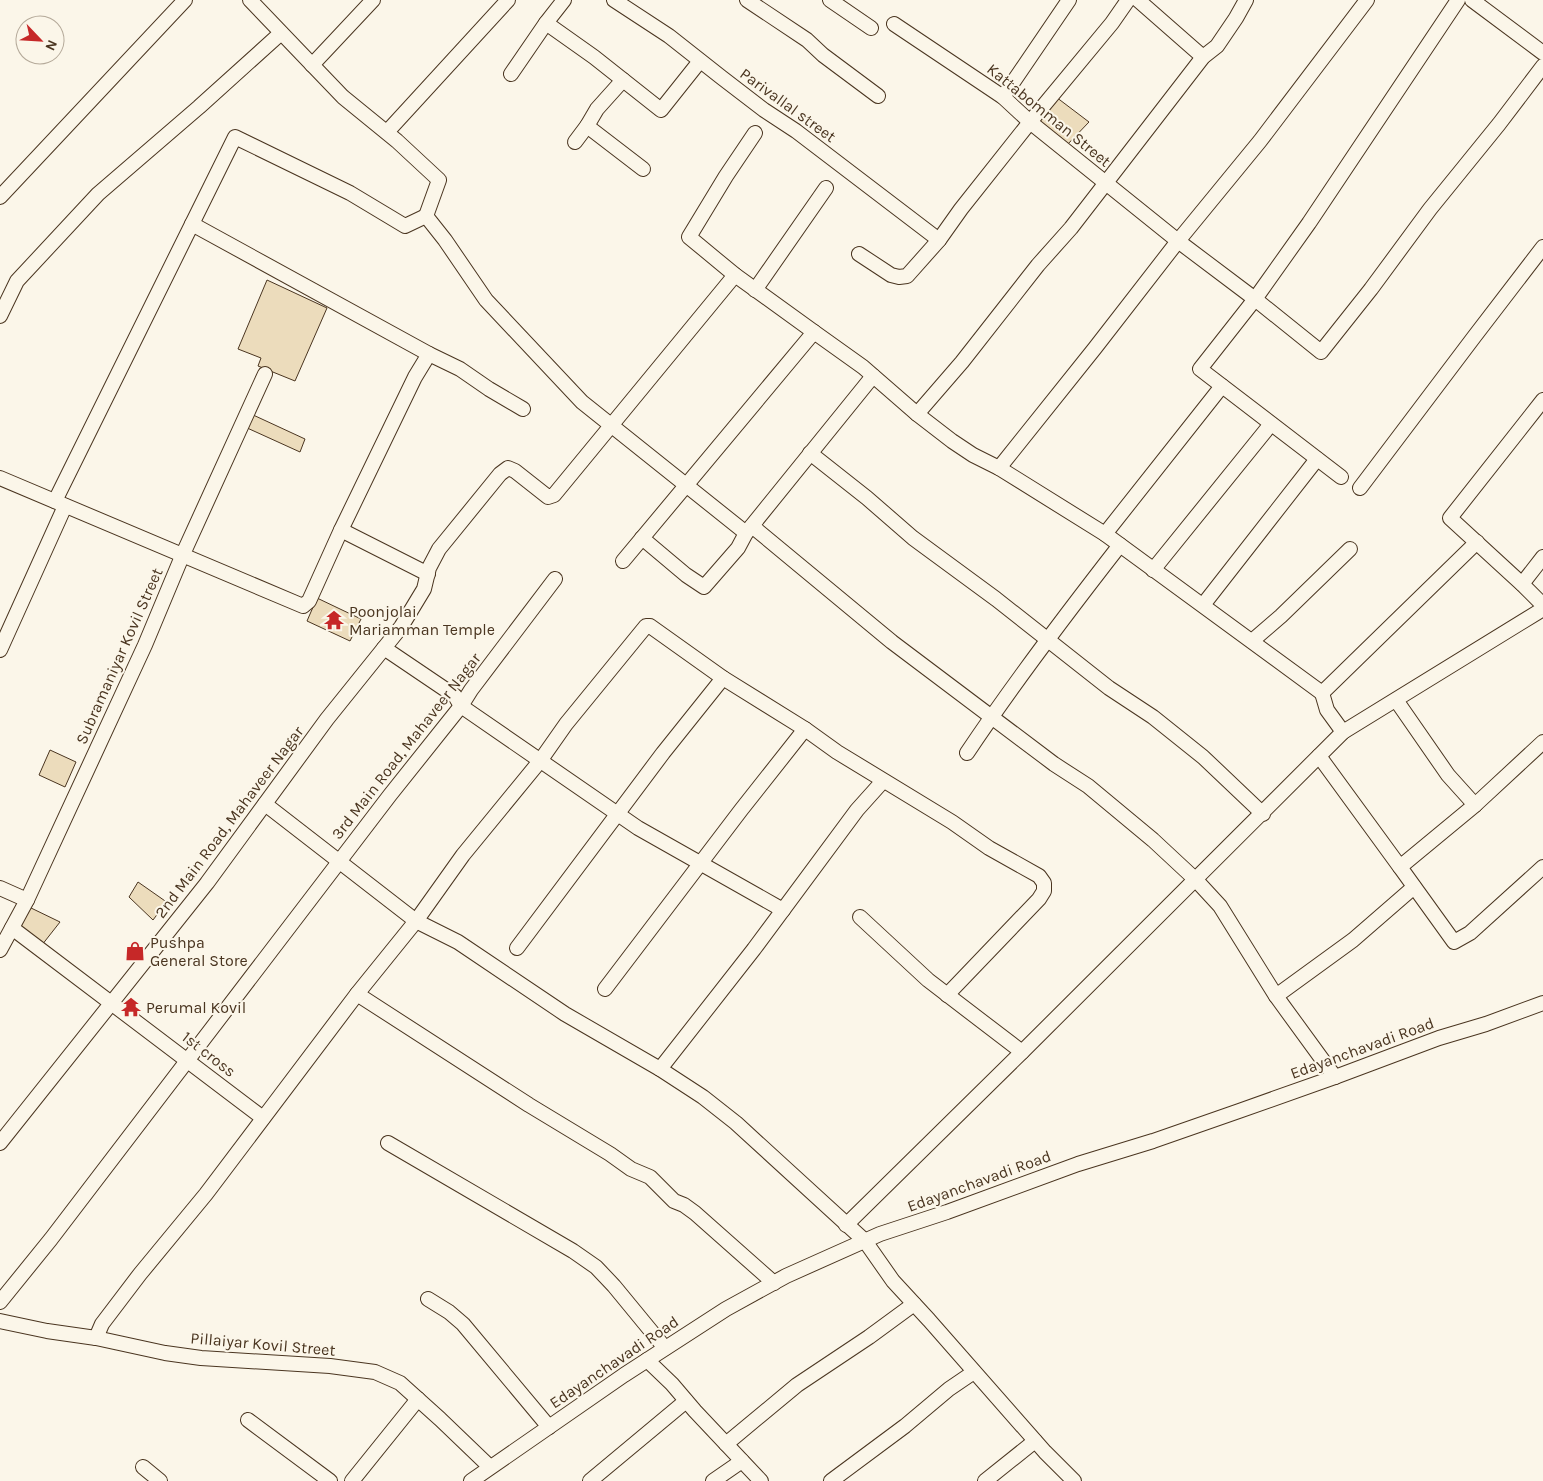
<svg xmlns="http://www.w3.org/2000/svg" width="1543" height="1481" viewBox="0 0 1543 1481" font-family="Karla,sans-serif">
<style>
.building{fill:#ecdcbc;stroke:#4a3520}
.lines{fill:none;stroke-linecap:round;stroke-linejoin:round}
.street-casing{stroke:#4a3520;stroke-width:16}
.street{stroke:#fbf6e9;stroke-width:14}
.labels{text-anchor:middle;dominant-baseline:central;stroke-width:4;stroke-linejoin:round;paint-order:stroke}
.street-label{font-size:16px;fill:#4a3520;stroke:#fbf6e9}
.poi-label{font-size:16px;fill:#4a3520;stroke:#fbf6e9;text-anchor:start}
</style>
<rect width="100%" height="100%" fill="#fbf6e9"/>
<g class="building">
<polygon points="1056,97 1089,122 1066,146 1036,122"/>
<polygon points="267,280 327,308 295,381 258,366 261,358 238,349"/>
<polygon points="251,414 305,439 300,452 245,427"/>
<polygon points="317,598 361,619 350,641 307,621"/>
<polygon points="50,750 76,762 65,787 39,775"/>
<polygon points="138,882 168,903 162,912 159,912 153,920 129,897"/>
<polygon points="29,907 60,922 38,950 13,934"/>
</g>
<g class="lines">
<defs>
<g id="street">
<polyline points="250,0 343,97 397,141 439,180 426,216"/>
<polyline points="564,0 546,23 594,57 661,110 700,61"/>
<polyline points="614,0 669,36 721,77 764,110 796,131 939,240"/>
<polyline points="747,0 807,40 823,55 878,96"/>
<polyline points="830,0 871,28"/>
<polyline points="1138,0 1203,57"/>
<polyline points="1472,0 1543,53"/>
<polyline points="894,24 1003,97 1030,122 1178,241 1255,299 1321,352 1371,289 1430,209 1499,124 1543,66"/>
<polyline points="312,65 373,0"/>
<polyline points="511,74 546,23"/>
<polyline points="1003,97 1069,0"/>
<polyline points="587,126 643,169"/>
<polyline points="387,132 508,0"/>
<polyline points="755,133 726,176 689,237 735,275 814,332"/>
<polyline points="575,142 587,126 597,109 623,80"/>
<polyline points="0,197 185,0"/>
<polyline points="192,224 235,137 350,193 405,226 426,216 445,240 486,300 582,402 746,533"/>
<polyline points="859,254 891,275 899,277 907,276 939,240 961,209 1030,122 1112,23 1128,0"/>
<polyline points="755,290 826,188"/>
<polyline points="0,316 17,281 98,194 199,107 281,33"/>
<polyline points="1543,400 1450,518 1522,584 1543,605"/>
<polyline points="917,414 962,362 1038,265 1071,228 1203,57 1217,46 1236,18 1246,0"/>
<polyline points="810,453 867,498 913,538 996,599 1109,688 1153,717 1203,757 1263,814"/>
<polyline points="999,468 1095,348 1178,241 1260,141 1367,0"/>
<polyline points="1341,477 1200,369 1255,299 1309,223 1458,0"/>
<polyline points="0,478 303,606 309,601 341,530 415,377 429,354"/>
<polyline points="1360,488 1474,337 1543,247"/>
<polyline points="55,501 192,224 429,354 460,369 489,389 523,409"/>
<polyline points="752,526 892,642 1054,764 1088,786 1153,840 1196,880 1220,906 1276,996 1335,1077"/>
<polyline points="341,530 428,574"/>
<polyline points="1105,534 1222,386"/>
<polyline points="642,538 686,575 704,587 738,548 746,533 873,376"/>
<polyline points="623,561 814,332 863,367 917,414 952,441 973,455 999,468 1105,534 1322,693 1477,542"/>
<polyline points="1153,570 1271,424"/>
<polyline points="1522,584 1543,557"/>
<polyline points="1203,605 1317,459"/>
<polyline points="1252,641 1281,616 1350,549"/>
<polyline points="384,648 455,696 461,706 638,828 783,910"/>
<polyline points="0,650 65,506"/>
<polyline points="1322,693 1327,710 1343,732"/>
<polyline points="1396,700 1448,775 1475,805"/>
<path d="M967,753C1015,681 1067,613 1120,545"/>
<polyline points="1319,756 1400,867 1475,805 1543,742"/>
<polyline points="1400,867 1454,942 1470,933 1543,867"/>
<polyline points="0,888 27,900"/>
<polyline points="860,917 928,980 1022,1052 1343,732 1543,609"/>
<polyline points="12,928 263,1118"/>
<polyline points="517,948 663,753 723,678"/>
<polyline points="0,950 27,900 145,645 183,554 265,374"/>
<polyline points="605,989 741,810 805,729"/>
<polyline points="357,994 529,1105 610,1154 631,1169 650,1177 674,1201 684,1205 695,1213 774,1283"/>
<polyline points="947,995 1039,899 1044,891 1044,883 1039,876 989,848 952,822 837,752 805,729 723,678 650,626 646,626 566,724 540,761 463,855 416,921 458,942 565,1014 660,1069 703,1097 736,1123 865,1241 893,1281 929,1320 1045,1452 1074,1481"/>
<polyline points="1276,996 1353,940 1414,887"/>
<polyline points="660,1069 754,949 857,810 883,781"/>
<polyline points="0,1143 207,883 327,719 401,627 424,589 429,568 439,549 500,474 508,468 515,471 548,497 554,495 735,275"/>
<polyline points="388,1143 573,1251 596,1267 614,1286 665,1348"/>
<polyline points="846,1225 1022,1052"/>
<polyline points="428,1299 449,1312 463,1324 549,1427"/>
<polyline points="0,1302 51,1239 390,795 461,706 471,690 555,579"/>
<polyline points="0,1321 47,1331 96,1338 165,1353 201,1358 330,1366 375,1372 400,1383 440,1419 490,1467"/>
<polyline points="96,1338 102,1324 140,1274 206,1194 357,994 416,921 265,804"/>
<polyline points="647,1360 672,1384 695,1411 761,1481"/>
<polyline points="248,1420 330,1481"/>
<polyline points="726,1444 797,1385 869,1337 914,1304"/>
<polyline points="143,1467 160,1481"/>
<polyline points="352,1481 418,1399"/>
<polyline points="471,1481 624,1375 726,1309 786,1276 880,1234 947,1212 1078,1164 1153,1141 1239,1111 1335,1077 1439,1038 1486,1024 1543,1003"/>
<polyline points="590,1481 686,1401"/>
<polyline points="713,1481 742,1461"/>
<polyline points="831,1481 905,1426 949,1389 974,1372"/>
<polyline points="985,1481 1035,1441"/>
</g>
</defs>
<use href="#street" class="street-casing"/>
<use href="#street" class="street"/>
</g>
<defs>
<symbol id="temple-bare" viewBox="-9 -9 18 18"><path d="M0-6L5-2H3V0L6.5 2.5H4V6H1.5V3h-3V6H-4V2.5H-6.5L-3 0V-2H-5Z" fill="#c62828" stroke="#fbf6e9" stroke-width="2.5" paint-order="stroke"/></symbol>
<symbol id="shop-bare" viewBox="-9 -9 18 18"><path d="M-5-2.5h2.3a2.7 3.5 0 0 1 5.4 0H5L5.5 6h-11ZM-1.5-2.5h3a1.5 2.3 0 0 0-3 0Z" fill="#c62828" stroke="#fbf6e9" stroke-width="2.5" paint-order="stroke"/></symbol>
</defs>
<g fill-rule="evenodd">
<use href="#temple-bare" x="320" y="606" width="28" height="28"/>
<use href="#shop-bare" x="121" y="937" width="28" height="28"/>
<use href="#temple-bare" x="117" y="993" width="28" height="28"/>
</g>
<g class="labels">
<g class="street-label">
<text transform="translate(788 105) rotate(36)">Parivallal street</text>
<text transform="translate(1049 115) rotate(39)">Kattabomman Street</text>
<text transform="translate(119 656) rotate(-66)">Subramaniyar Kovil Street</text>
<text transform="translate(406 746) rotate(-52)">3rd Main Road, Mahaveer Nagar</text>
<text transform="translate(229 822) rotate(-53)">2nd Main Road, Mahaveer Nagar</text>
<text transform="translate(1362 1048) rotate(-20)">Edayanchavadi Road</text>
<text transform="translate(209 1054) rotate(38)">1st cross</text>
<text transform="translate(979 1181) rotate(-20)">Edayanchavadi Road</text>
<text transform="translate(263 1344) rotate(5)">Pillaiyar Kovil Street</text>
<text transform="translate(614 1362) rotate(-34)">Edayanchavadi Road</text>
</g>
<g class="poi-label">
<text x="349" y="611">Poonjolai<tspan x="349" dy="18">Mariamman Temple</tspan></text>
<text x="150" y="942">Pushpa<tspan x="150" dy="18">General Store</tspan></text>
<text x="146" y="1007">Perumal Kovil</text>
</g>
</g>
<g transform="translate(40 40) rotate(115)"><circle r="24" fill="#fbf6e9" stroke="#b4a999"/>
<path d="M0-4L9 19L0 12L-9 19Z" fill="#c62828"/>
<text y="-8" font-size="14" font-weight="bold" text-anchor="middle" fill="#4a3520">N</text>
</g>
</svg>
